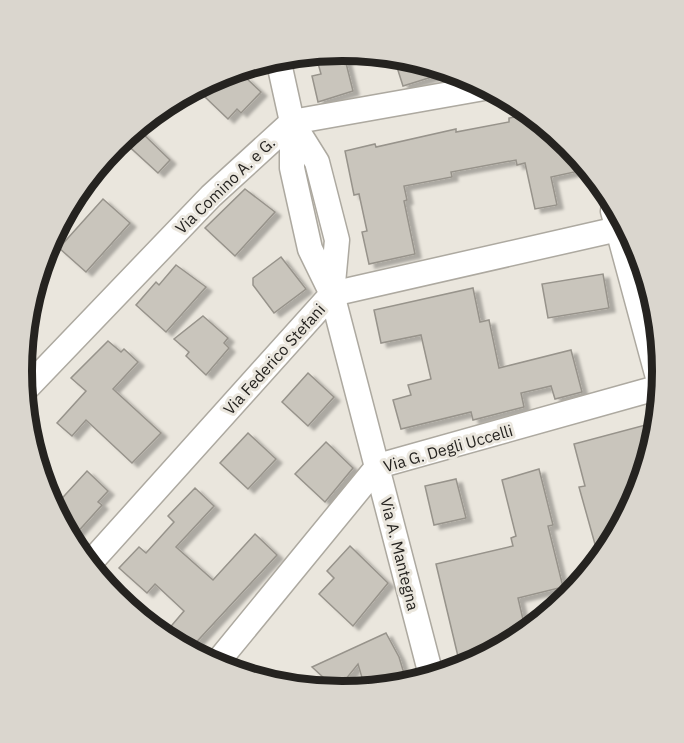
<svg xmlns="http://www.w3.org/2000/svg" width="684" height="743" viewBox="0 0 684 743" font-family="'IBM Plex Sans',sans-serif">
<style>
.building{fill:#c9c5bc;stroke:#97938b;stroke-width:1.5;filter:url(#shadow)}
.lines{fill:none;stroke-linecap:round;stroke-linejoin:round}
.minor-casing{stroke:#ada9a0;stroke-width:27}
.minor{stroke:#fff;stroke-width:24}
.labels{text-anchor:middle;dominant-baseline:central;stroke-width:6;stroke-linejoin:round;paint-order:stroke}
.street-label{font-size:16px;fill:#252320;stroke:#eae6dd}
.rim{fill:none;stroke:#252320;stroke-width:8}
</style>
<defs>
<filter id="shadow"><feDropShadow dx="6" dy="4" stdDeviation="1.5" flood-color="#0004"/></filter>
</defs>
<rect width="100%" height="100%" fill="#eae6dd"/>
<g class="building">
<polygon points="343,51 353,91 318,102 312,76 321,74 316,56"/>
<polygon points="395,61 415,65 448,72 403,86"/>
<polygon points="232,72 241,81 245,77 261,92 241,113 237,109 228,119 205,97 228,73"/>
<polygon points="525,115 569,145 576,154 579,171 551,177 557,205 535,209 525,163 517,165 516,160 451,172 452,177 404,186 407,200 404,201 415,254 369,264 362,232 367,231 359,194 354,195 345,151 375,144 376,147 456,129 456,132 509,122 509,118"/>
<polygon points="138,129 170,160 158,173 122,140"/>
<polygon points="245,189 275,212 235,256 205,228"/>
<polygon points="103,199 130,223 86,272 59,248"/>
<polygon points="281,257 306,289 274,313 253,285 253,278"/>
<polygon points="176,265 206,287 166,332 136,305 156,282 159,285"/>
<polygon points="603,274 609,308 548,318 542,284"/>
<polygon points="473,288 480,322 489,320 499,368 571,350 582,392 555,399 551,386 521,393 524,407 473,420 471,412 401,429 393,400 411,395 408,385 431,379 421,335 381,343 374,310"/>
<polygon points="203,316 228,338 224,343 229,348 206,375 186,356 189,352 174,339"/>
<polygon points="108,341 121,352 124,349 138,362 113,389 161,433 132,463 86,420 72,436 57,423 86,391 71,378"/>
<polygon points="308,373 334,397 308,426 282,402"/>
<polygon points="653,423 638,495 598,555 579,487 585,486 574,444"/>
<polygon points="248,433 276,459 248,489 220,463"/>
<polygon points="326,442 353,468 325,502 295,474"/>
<polygon points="539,469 553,525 548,526 563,587 518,598 525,628 461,669 436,564 513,546 511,538 516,536 502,480"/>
<polygon points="87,471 108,491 98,502 102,505 74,536 54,507"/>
<polygon points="456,479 466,518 434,525 425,486"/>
<polygon points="195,488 214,506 176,547 213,580 255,534 277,555 190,649 166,632 184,611 155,584 147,593 119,568 139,547 146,553 174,522 168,516"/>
<polygon points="350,546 388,583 353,626 319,594 334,578 327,571"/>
<polygon points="386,633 399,657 406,680 365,688 358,664 337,690 312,667"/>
</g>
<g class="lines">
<defs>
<g id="minor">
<polyline points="279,63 292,122 292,168 310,249 332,294 431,675"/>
<polyline points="292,122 317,162 337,240 332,294"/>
<polyline points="613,211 660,385"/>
<polyline points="25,390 211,196 292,122 484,88"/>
<polyline points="91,562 332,294 618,229"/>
<polyline points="215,665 378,466 660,387"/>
</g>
</defs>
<use href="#minor" class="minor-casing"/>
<use href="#minor" class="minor"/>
</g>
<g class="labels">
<g class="street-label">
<text transform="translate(225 185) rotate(-44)">Via Comino A. e G.</text>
<text transform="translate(274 359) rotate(-48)">Via Federico Stefani</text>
<text transform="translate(448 448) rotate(-16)">Via G. Degli Uccelli</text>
<text transform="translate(400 554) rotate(76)">Via A. Mantegna</text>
</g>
</g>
<path d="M0 0H684V743H0ZM32 371a310 310 0 1 1 620 0a310 310 0 1 1-620 0Z" fill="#dad6ce" fill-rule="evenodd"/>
<path class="rim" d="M32 371a310 310 0 1 1 620 0a310 310 0 1 1-620 0Z"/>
</svg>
